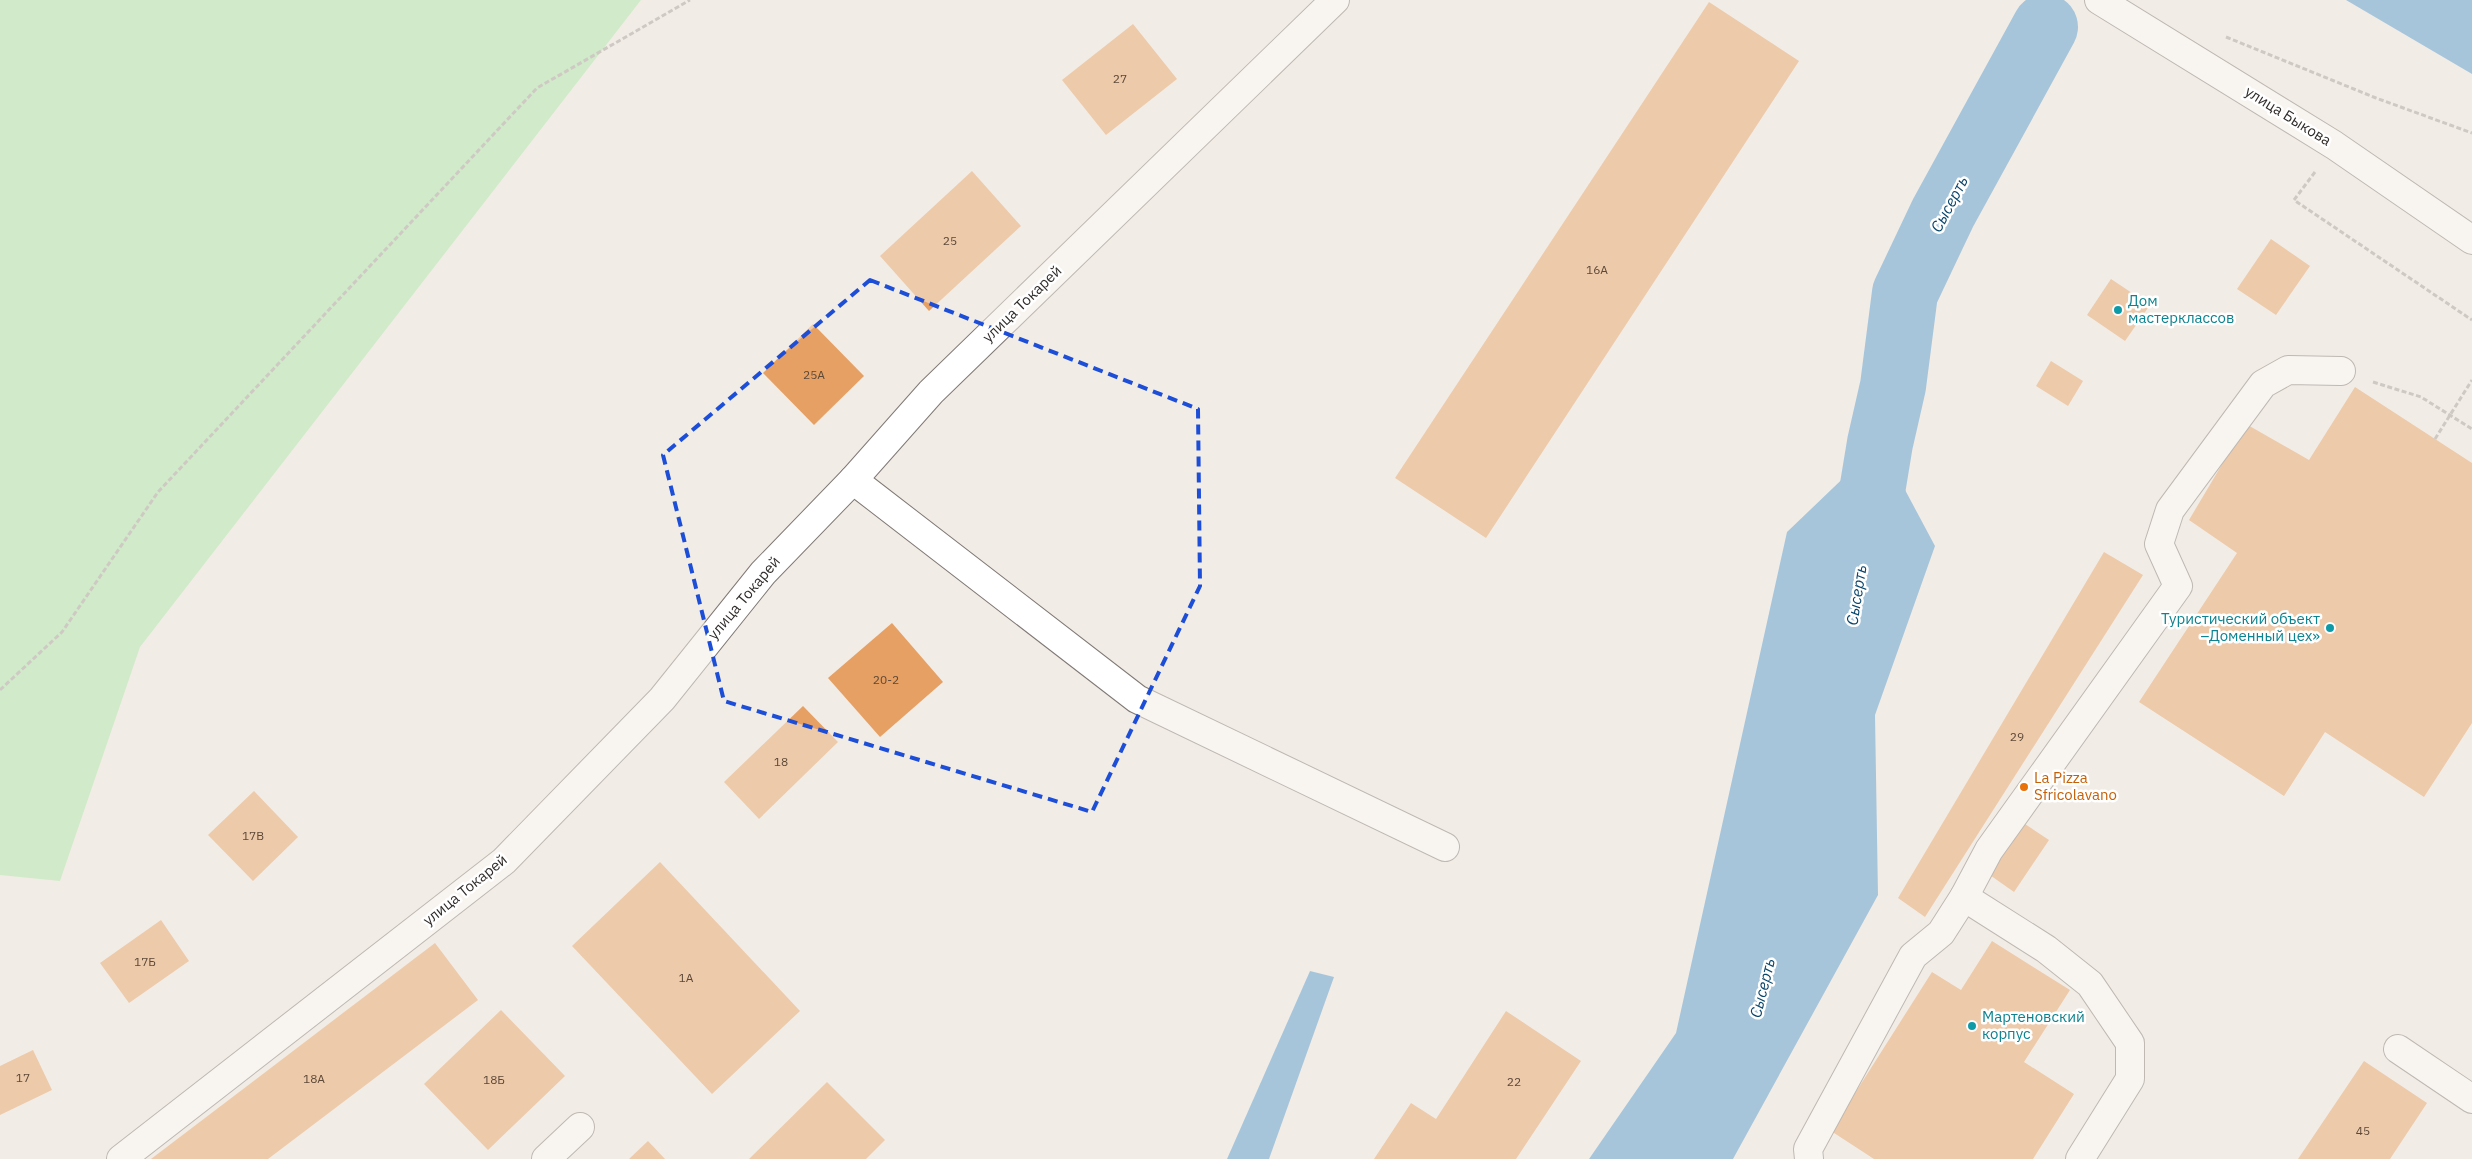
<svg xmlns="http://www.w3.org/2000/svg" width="2472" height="1159" viewBox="0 0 2472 1159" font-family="'IBM Plex Sans',sans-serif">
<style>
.green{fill:#a8e8a9}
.water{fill:#4a96cf}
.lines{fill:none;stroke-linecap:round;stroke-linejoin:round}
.river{stroke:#4a96cf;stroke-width:66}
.building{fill:#e6a063}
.minor-casing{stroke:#807975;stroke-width:30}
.path{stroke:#a39f9a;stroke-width:3;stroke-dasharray:5 2.5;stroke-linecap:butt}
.minor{stroke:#fff;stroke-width:28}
.path-bridge{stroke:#a39f9a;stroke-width:3;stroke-dasharray:5 2.5;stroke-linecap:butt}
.marked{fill:none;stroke:#1d4ed8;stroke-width:4;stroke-dasharray:10 6;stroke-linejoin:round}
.culture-dot{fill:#0f9aa8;stroke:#fff;stroke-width:2}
.food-dot{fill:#e8710a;stroke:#fff;stroke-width:2}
.labels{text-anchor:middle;stroke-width:5;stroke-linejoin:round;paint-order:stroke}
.number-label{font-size:12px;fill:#5d4938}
.street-label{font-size:15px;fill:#2f2c2a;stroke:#fff}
.culture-label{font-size:15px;fill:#0d838f;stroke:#fff;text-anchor:start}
.food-label{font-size:15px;fill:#c56008;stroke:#fff;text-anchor:start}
.water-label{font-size:16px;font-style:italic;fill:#08456b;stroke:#fff}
</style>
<rect width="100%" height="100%" fill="#f2ece6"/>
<polygon class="green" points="0,0 641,0 140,647 60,881 0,875"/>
<g class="water">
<polygon points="2346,0 2472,0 2472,74"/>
<polygon points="1880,443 1935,546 1875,715 1878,895 1733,1159 1589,1159 1676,1033 1787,532"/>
<polygon points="1310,971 1334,977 1269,1159 1227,1159"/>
</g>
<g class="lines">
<polyline class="river" points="1865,534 1880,443 1893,386 1905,293 1943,213 2045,27"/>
</g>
<g class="building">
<polygon points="1709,2 1799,61 1486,538 1395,478"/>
<polygon points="1133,24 1177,79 1106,135 1062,80"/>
<polygon points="972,171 1021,226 929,311 880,256"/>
<polygon points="2271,239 2310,266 2276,315 2237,289"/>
<polygon points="2111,279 2150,305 2125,341 2087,315"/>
<polygon points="813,324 864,376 814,425 763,373"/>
<polygon points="2051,361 2083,381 2068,406 2036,386"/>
<polygon points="2355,387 2472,463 2472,723 2424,797 2325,732 2284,796 2139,702 2237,553 2189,520 2246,424 2309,460"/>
<polygon points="2104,552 2143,575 1925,917 1898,898"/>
<polygon points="892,623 943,682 880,737 828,678"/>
<polygon points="803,706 838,742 759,819 724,782"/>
<polygon points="254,791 298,837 253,881 208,835"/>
<polygon points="2022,822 2049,840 2014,892 1987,873"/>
<polygon points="660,862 800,1011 712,1094 572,946"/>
<polygon points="161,920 189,961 129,1003 100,963"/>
<polygon points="1992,941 2070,990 2024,1062 2074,1094 2033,1159 1874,1159 1831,1131 1932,972 1961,990"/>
<polygon points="435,943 478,1000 268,1159 151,1159"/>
<polygon points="501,1010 565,1076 488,1150 424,1084"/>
<polygon points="1506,1011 1581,1061 1516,1159 1374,1159 1411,1103 1436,1119"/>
<polygon points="33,1050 52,1090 0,1115 0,1066"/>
<polygon points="2364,1061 2427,1103 2390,1159 2298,1159"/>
<polygon points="827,1082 885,1140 866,1159 749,1159"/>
<polygon points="648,1141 665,1159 629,1159"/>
</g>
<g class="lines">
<defs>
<g id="minor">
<polyline points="2099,0 2334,145 2472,240"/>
<polyline points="853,480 1137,699 1445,847"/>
<polyline points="1964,897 2046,949 2090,984 2130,1043 2130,1079 2080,1159"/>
<polyline points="2398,1049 2472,1099"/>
<polyline points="121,1159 504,861 662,699 763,573 853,480 931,392 1335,0"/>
<polyline points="546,1159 580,1127"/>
<polyline points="1809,1159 1808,1149 1913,956 1941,933 1964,897 1989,850 2178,586 2159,544 2170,510 2263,384 2288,370 2341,371"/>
</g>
</defs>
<use href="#minor" class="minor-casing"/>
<g class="path">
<polyline points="2226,37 2376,98 2472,133"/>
<polyline points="2315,172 2294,200 2472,320"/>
<polyline points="2373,382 2421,397 2472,429"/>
<polyline points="0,690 62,632 158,492 537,88 690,0"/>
</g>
<use href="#minor" class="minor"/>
<polyline class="path-bridge" points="2435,439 2472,380"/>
</g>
<path d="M0 0H2472V1159H0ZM 870,280 L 1198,409 L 1200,586 L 1092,812 L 724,701 L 663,455 Z" fill="#f2ece6" fill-opacity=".55" fill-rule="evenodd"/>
<path class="marked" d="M 870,280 L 1198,409 L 1200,586 L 1092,812 L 724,701 L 663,455 Z"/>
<g class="culture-dot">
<circle cx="2118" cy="310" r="5"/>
<circle cx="2330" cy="628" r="5"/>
<circle cx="1972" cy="1026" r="5"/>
</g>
<circle class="food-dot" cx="2024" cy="787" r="5"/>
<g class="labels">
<g class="number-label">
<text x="1120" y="83">27</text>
<text x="950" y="245">25</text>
<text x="1597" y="274">16А</text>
<text x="814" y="379">25А</text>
<text x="886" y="684">20-2</text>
<text x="2017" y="741">29</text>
<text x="781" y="766">18</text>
<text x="253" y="840">17В</text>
<text x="145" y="966">17Б</text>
<text x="686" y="982">1А</text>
<text x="23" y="1082">17</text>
<text x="314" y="1083">18А</text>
<text x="494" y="1084">18Б</text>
<text x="1514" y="1086">22</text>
<text x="2363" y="1135">45</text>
</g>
<g class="street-label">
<text transform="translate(2288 116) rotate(32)" y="5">улица Быкова</text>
<text transform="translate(1022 304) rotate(-44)" y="5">улица Токарей</text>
<text transform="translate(744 598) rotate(-50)" y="5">улица Токарей</text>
<text transform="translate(465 890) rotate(-39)" y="5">улица Токарей</text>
</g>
<g class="culture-label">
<text x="2128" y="306">Дом<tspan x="2128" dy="17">мастерклассов</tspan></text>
<text x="2320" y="624" text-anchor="end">Туристический объект<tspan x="2320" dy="17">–Доменный цех»</tspan></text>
<text x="1982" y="1022">Мартеновский<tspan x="1982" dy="17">корпус</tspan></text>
</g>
<g class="food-label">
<text x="2034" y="783">La Pizza<tspan x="2034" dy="17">Sfricolavano</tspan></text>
</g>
<g class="water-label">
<text transform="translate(1949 204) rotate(-62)" y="6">Сысерть</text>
<text transform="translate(1856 595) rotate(-81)" y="6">Сысерть</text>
<text transform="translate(1762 988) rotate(-76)" y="6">Сысерть</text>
</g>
</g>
</svg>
